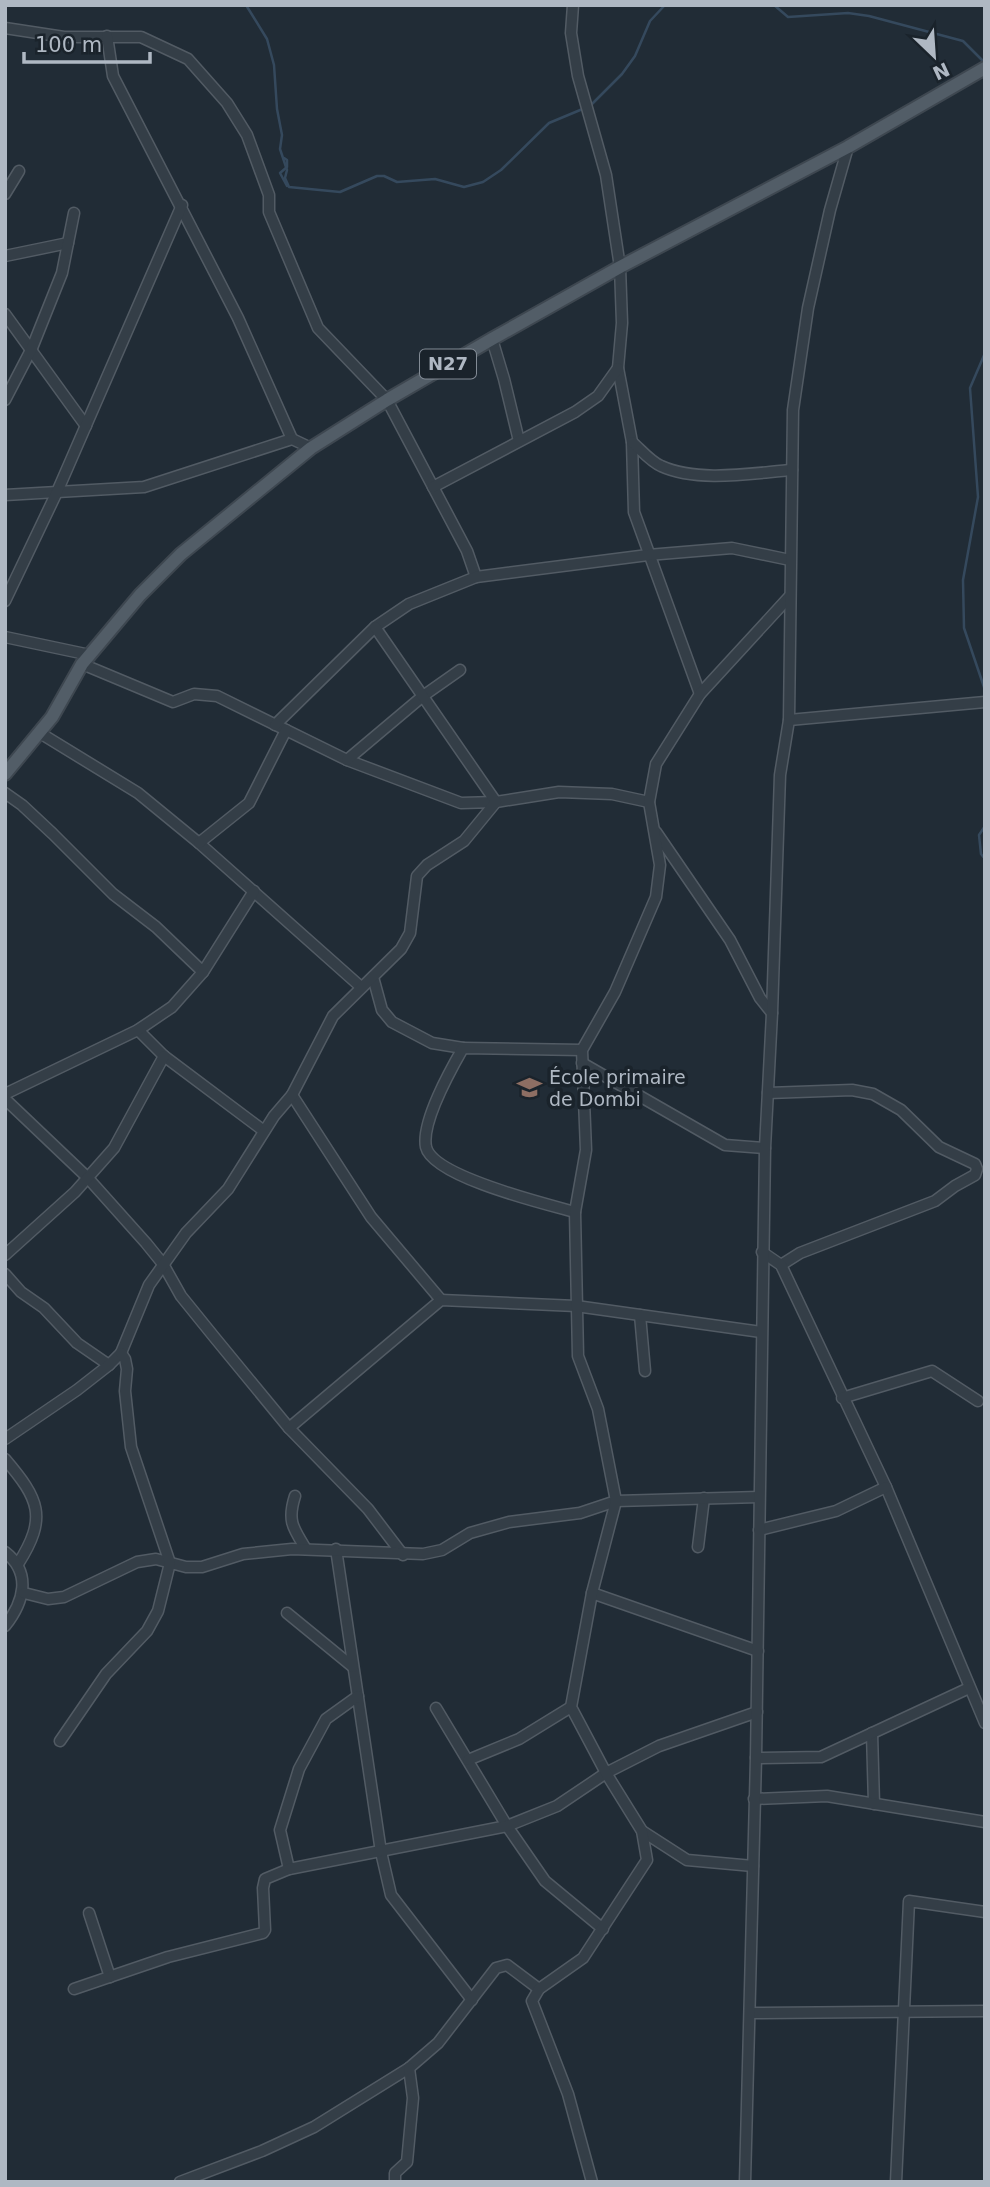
<svg xmlns="http://www.w3.org/2000/svg" width="990" height="2187" viewBox="0 0 990 2187" font-family="'DejaVu Sans',sans-serif">
<style>
.lines{fill:none;stroke-linecap:round;stroke-linejoin:round}
.stream{stroke:#35495d;stroke-width:2.5}
.minor-casing{stroke:#525b64;stroke-width:13}
.major-casing{stroke:#3e4750;stroke-width:16}
.minor{stroke:#343e47;stroke-width:10}
.major{stroke:#525d67;stroke-width:12}
.labels{text-anchor:middle;stroke-width:7;stroke-linejoin:round;paint-order:stroke}
.shield{fill:#1a232b;stroke:#828b95;stroke-width:2}
.shield-label{font-size:18px;font-weight:bold;fill:#afb8c3}
.poi-label{font-size:19px;fill:#afb8c3;stroke:#1a232b;text-anchor:start}
</style>
<rect width="100%" height="100%" fill="#212c36"/>
<g class="lines">
<g class="stream">
<polyline points="246,5 267,39 274,65 277,109 282,135 280,149 287,170 285,178 289,187 340,192 377,176 384,176 397,182 435,179 464,187 483,182 501,170 549,123 585,108"/>
<polyline points="774,5 788,17 848,13 869,16 963,41 985,63"/>
<polyline points="591,105 622,74 635,56 650,21 665,5"/>
<polyline points="284,158 287,160 287,167 280,173 287,186"/>
<polyline points="985,353 970,388 978,497 963,580 964,628 985,690"/>
<polyline points="985,826 979,835 981,854 985,859"/>
</g>
<defs>
<g id="minor">
<polyline points="573,5 571,33 578,76 606,175 620,267 622,323 618,368 632,442 634,512 700,694"/>
<polyline points="5,28 64,37 141,37 188,59 227,103 247,135 269,195 269,212 318,328 387,400 467,551 476,577"/>
<polyline points="107,36 113,76 238,318 292,439"/>
<polyline points="5,194 19,171"/>
<polyline points="5,256 68,243"/>
<polyline points="5,314 86,426"/>
<polyline points="492,339 504,379 519,441"/>
<polyline points="5,400 32,348 62,273 74,213"/>
<path d="M 632,442 C 641,450 651,462 661,466 C 698,483 753,473 792,470"/>
<polyline points="433,487 575,412 598,396 618,368"/>
<polyline points="5,495 144,487 292,439 311,448"/>
<polyline points="5,601 57,492 182,205"/>
<polyline points="5,637 90,655"/>
<polyline points="82,664 173,702 194,694 217,696 347,760 461,803 496,802 559,792 612,794 649,802"/>
<polyline points="789,720 985,702"/>
<polyline points="275,725 375,627 409,604 476,577 648,555 732,548 790,560"/>
<polyline points="40,733 138,793 199,843 361,987"/>
<polyline points="347,760 423,696 460,670"/>
<polyline points="5,793 22,805 53,834 113,894 156,927 203,972"/>
<polyline points="656,832 730,940 760,998 772,1013"/>
<polyline points="199,843 249,803 286,730"/>
<polyline points="373,977 382,1010 392,1022 432,1043 463,1048"/>
<polyline points="138,1030 164,1056 264,1131"/>
<polyline points="582,1063 725,1145 765,1148"/>
<polyline points="768,1093 852,1090 873,1094 901,1110 939,1147 975,1164 977,1169 975,1175 955,1186 935,1201 800,1253 781,1265"/>
<polyline points="5,1094 138,1030 172,1007 203,972 254,891"/>
<polyline points="292,1095 371,1217 441,1300"/>
<polyline points="5,1099 87,1177 146,1243 163,1264 181,1296 215,1338 289,1428 368,1509 403,1555"/>
<path d="M 575,1212 C 546,1204 433,1177 426,1147 C 421,1122 451,1069 463,1048 L 582,1050"/>
<polyline points="762,1252 781,1265 886,1487 985,1723"/>
<polyline points="5,1255 75,1192 114,1148 164,1056"/>
<polyline points="5,1274 21,1292 44,1308 77,1343 109,1365"/>
<polyline points="640,1315 645,1371"/>
<polyline points="842,1398 932,1371 978,1401"/>
<polyline points="289,1428 441,1300 576,1306 761,1332"/>
<polyline points="5,1439 77,1390 109,1365 121,1353 149,1285 186,1233 228,1189 274,1116 292,1095 333,1016 401,949 410,933 417,876 427,865 464,841 496,802 375,627"/>
<path d="M 5,1459 C 39,1499 48,1517 18,1564"/>
<path d="M 295,1496 C 287,1521 293,1528 306,1549"/>
<polyline points="759,1530 836,1511 886,1487"/>
<polyline points="698,1547 704,1498"/>
<polyline points="336,1549 381,1852 391,1895 472,2000"/>
<path d="M 5,1552 C 32,1573 24,1602 5,1626"/>
<polyline points="24,1593 48,1599 64,1597 137,1562 156,1559 186,1567 202,1567 243,1554 292,1549 423,1554 442,1550 470,1533 509,1522 580,1513 616,1501 759,1497"/>
<polyline points="592,1593 758,1651"/>
<polyline points="287,1613 353,1667"/>
<polyline points="436,1708 507,1826 545,1881 603,1929"/>
<polyline points="872,1733 874,1804"/>
<polyline points="60,1741 106,1674 147,1631 158,1611 170,1563 131,1447 125,1391 127,1369 125,1359 121,1353"/>
<polyline points="756,1758 821,1757 969,1688"/>
<polyline points="468,1760 519,1739 571,1707"/>
<polyline points="754,1799 827,1796 985,1822"/>
<polyline points="642,1831 687,1860 753,1866"/>
<polyline points="289,1869 280,1830 299,1769 326,1719 358,1696"/>
<polyline points="89,1913 110,1977"/>
<polyline points="74,1989 168,1957 263,1933 265,1930 263,1888 265,1879 289,1869 507,1826 557,1806 606,1773 659,1746 757,1712"/>
<polyline points="750,2013 985,2011"/>
<polyline points="180,2182 262,2151 314,2127 409,2068 438,2043 496,1968 507,1965 539,1989"/>
<polyline points="395,2182 395,2173 407,2162 413,2098 409,2068"/>
<polyline points="592,2182 568,2094 532,2001 539,1989 583,1958 647,1860 642,1831 606,1773 571,1707 592,1593 616,1501 598,1409 578,1356 575,1212 586,1150 582,1050 615,992 656,897 660,865 649,802 656,764 700,694 790,596"/>
<polyline points="745,2182 756,1758 765,1148 772,1013 780,775 789,720 793,410 808,308 830,210 848,147"/>
<polyline points="896,2182 909,1901 985,1912"/>
</g>
<polyline id="major" points="5,774 52,717 82,664 140,595 181,554 311,448 387,400 492,339 620,267 848,147 985,68"/>
</defs>
<use href="#minor" class="minor-casing"/>
<use href="#major" class="major-casing"/>
<use href="#minor" class="minor"/>
<use href="#major" class="major"/>
</g>
<defs>
<symbol id="school-bare" viewBox="-9 -9 18 18"><path d="M0-5L7-2L0 1L-7-2ZM-4 1L0 2.5L4 1V4Q0 6-4 4Z" fill="#8d6e63" stroke="#1a232b" stroke-width="2.5" paint-order="stroke"/></symbol>
</defs>
<g fill-rule="evenodd">
<use href="#school-bare" x="512" y="1070" width="35" height="35"/>
</g>
<g class="labels">
<rect class="shield" x="420" y="349.5" width="56" height="29" rx="5"/>
<g class="shield-label">
<text x="448" y="370">N27</text>
</g>
<g class="poi-label">
<text x="549" y="1084">École primaire<tspan x="549" dy="22">de Dombi</tspan></text>
</g>
</g>
<rect width="990" height="2187" fill="none" stroke="#afb8c3" stroke-width="14"/>
<g transform="translate(934 56) rotate(155)" stroke="#1a232b" stroke-width="5" paint-order="stroke">
<path d="M0-5L12 26L0 18L-12 26Z" fill="#afb8c3"/>
<text y="-10" font-size="19" font-weight="bold" text-anchor="middle" fill="#afb8c3">N</text>
</g>
<path d="M24 52v10h126v-10" fill="none" stroke="#afb8c3" stroke-width="3.5"/>
<text x="35" y="52" font-size="21" fill="#afb8c3" stroke="#1a232b" stroke-width="5" paint-order="stroke">100 m</text>
</svg>
